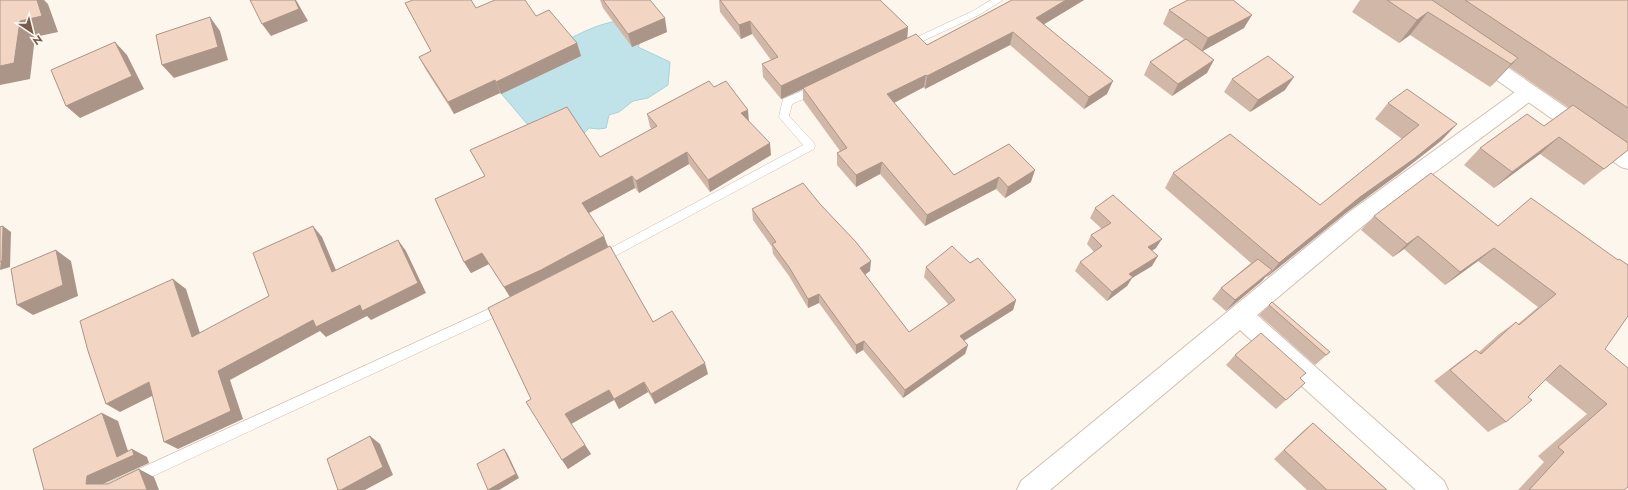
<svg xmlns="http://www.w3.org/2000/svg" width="1628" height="490" viewBox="0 0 1628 490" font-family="Jost,sans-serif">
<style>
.water{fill:#bfe3e8;stroke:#a5d3da}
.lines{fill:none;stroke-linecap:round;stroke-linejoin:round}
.lane-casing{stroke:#d1beb0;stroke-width:1}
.street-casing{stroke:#d1beb0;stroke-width:2}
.secondary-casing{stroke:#d6c0b0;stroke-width:2}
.lane{fill:#fff;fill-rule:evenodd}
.street{fill:#fff;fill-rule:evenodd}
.secondary{fill:#fff;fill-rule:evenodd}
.wall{fill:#d1b7a8}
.shaded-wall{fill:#aa9588}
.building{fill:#f3d5c3;stroke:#aa9588}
</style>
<rect width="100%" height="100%" fill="#fdf6ec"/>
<path class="water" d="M 618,21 L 641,40 L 638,47 L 670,62 L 668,85 L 648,98 L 633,101 L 619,112 L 609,115 L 606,128 L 599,129 L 589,128 L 577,141 L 550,122 L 527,124 L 495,86 C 528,65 579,26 618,21 Z"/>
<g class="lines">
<defs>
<g id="lane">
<polygon points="991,0 1003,0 979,15 910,47 907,48 902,45 904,43 973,11"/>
<polygon points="816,85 819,86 821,89 819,92 792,104 789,116 814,143 815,146 814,149 604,262 600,264 596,262 594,259 596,256 803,145 779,117 783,99"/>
<polygon points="504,302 508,303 510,307 508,311 123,490 103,490 104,485"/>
</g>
<polygon id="street" points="1529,85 1536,87 1539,92 1536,97 1364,225 1257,315 1444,481 1448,490 1416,490 1240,330 1050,490 1017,490 1021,481 1348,213 1522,87"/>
<polygon id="secondary" points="1478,50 1485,52 1628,150 1628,169 1621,167 1471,62 1468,57 1471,52"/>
</defs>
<use href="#lane" class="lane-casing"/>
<use href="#street" class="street-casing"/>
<use href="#secondary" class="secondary-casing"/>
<use href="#lane" class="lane"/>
<use href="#street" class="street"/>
<use href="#secondary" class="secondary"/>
</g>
<g class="wall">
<polygon points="600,0 650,0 667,32 632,47 603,8"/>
<polygon points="719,0 880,0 908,27 907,39 927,45 1012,0 1084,0 1044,24 1107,94 1084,109 1010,45 925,89 924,87 894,103 954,175 1009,144 1031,182 1005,198 996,189 925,226 880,174 856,187 837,165 837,153 840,151 803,100 803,89 781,99 763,77 762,64 771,60 752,34 741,39 720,12"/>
<polygon points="1360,0 1628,0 1628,150 1584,185 1540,154 1494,188 1464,165 1480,148 1544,126 1569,108 1509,67 1496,81 1490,87 1410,35 1399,43 1352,12"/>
<polygon points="405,3 476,8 536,16 577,43 581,56 501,94 500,93 454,114 426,70 419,57 431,51"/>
<polygon points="1169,10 1244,28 1202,51 1207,73 1172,96 1144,75 1150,62 1184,39 1163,24"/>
<polygon points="1232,79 1285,90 1250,112 1224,92"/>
<polygon points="714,87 749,122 771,155 710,192 689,164 639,193 635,188 589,213 608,246 653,322 708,374 655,404 648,392 619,409 614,400 571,424 591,454 568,469 531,399 510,297 489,264 471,273 464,262 485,176 470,150 600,157 652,129 650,127 647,114"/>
<polygon points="1388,103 1442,140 1400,173 1347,212 1267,277 1266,276 1262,281 1226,311 1212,299 1221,288 1251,263 1165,188 1173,173 1320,205 1402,139 1375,119"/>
<polygon points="1095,208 1156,248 1152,251 1152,266 1132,278 1127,286 1107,301 1075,271 1080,262 1094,252 1087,244 1091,235 1102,229 1090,218"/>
<polygon points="752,209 870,271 865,275 909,332 949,305 924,277 926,267 970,263 1016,300 1013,310 964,341 968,345 965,354 903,398 863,350 856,354 819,303 808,308 789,276 773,254 772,247 753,220"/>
<polygon points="1374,216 1498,226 1618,260 1619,259 1605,349 1624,490 1518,490 1544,462 1538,456 1587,414 1545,380 1528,397 1506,422 1488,432 1434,381 1460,361 1476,350 1479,352 1499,334 1516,322 1518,324 1538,307 1478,261 1445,285 1404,249 1393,257 1361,230"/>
<polygon points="1269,305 1330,352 1315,365 1259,315"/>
<polygon points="1235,355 1300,378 1305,383 1276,409 1226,365"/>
<polygon points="1313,423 1387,490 1307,490 1274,459 1302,432"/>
</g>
<g class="shaded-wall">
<polygon points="37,0 44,0 48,4 58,32 35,37 30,79 0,85 0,66 20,21"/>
<polygon points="295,0 296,0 308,21 271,36 262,24"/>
<polygon points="1066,0 1084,0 1033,31 1036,18"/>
<polygon points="1428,12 1410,35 1399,43 1417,20"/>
<polygon points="1252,15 1244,28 1201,52 1208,38"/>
<polygon points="210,17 220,31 228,60 174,78 162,65"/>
<polygon points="665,18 667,32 632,47 628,34"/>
<polygon points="750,21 752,34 741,39 739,25"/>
<polygon points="908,27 907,40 803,88 803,89 781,99 781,86"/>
<polygon points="1013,32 1010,45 925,89 927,76"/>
<polygon points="115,42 127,55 144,89 80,118 66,106"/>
<polygon points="577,43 581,56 501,94 496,82"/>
<polygon points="1518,58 1496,81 1490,87 1511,64"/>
<polygon points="1214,60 1207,73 1172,96 1178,84"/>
<polygon points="926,75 924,87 886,107 887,94"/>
<polygon points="1294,77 1285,90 1250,112 1258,100"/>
<polygon points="495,80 500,93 454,114 448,102"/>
<polygon points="1113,81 1107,94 1084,109 1089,97"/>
<polygon points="748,110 749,122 741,113"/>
<polygon points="1457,124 1442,140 1400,173 1347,212 1267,277 1279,263 1360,197"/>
<polygon points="1559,137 1540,154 1494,188 1512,172"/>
<polygon points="770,143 771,155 710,192 708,180"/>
<polygon points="687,152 689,164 639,193 636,181"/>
<polygon points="882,162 880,174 856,187 856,175"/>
<polygon points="1035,170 1031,182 1005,198 1008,187"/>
<polygon points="632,176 635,188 587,214 582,203"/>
<polygon points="999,177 996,189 925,226 927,215"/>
<polygon points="3,226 11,232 10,267 0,270"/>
<polygon points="313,226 322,237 341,282 332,272"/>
<polygon points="604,236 608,247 510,297 504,287"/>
<polygon points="1418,236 1404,249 1393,257 1407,244"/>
<polygon points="1162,239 1156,248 1143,256 1148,247"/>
<polygon points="398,240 406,251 426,293 371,320 367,316 326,337 320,331 230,380 243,419 178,449 164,442 218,371"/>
<polygon points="1494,248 1478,261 1445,285 1460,272"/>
<polygon points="56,250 71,261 78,296 33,315 17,305"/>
<polygon points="482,253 489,264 471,273 464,262"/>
<polygon points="1158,256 1152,266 1132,278 1127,286 1107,301 1112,292 1129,274"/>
<polygon points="871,261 870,271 859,278 860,268"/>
<polygon points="1272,270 1262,281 1226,311 1235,300"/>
<polygon points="173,279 186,289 204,346 192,337"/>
<polygon points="819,294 819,303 808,308 808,299"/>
<polygon points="1016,300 1013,310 957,345 960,336"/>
<polygon points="864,341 863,350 856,354 856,345"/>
<polygon points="968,345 965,354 903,398 905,390"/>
<polygon points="705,363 708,374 655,404 651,394"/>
<polygon points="149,382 162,391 120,412 106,404"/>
<polygon points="644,382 648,392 619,409 614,399"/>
<polygon points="609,390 614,400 571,424 565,414"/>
<polygon points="102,413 118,421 130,457 132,449 147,457 149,463 103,484 102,490 86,484 87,476 117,457"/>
<polygon points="370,436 380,444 393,475 365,490 341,490"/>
<polygon points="585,445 591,454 568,469 562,460"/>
<polygon points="504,449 507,453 519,478 499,490 488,490"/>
<polygon points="139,469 154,477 159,490 147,490"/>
</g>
<g class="building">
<polygon points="0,0 37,0 42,16 20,21 14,63 0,66"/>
<polygon points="250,0 295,0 299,9 262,24"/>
<polygon points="413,0 471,0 476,8 495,0 525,0 536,16 549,10 577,43 496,82 495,80 448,102 419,57 431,51 405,3"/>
<polygon points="603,0 650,0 665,18 628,34"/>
<polygon points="720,0 880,0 908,27 781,86 762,64 778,57 750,21 739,25"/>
<polygon points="1012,0 1066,0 1036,18 1113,81 1089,97 1013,32 927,76 926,75 887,94 954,175 1009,144 1035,170 1008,187 999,177 927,215 882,162 856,175 837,153 847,148 803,88 916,34 927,45"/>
<polygon points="1188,0 1233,0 1252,15 1208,38 1169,10"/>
<polygon points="1387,0 1432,0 1518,58 1511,64 1428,12 1417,20"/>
<polygon points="1465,0 1628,0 1628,108"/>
<polygon points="210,17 218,47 162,65 156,35"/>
<polygon points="1186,39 1214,60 1178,84 1150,62"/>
<polygon points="115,42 132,76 66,106 51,70"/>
<polygon points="1268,56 1294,77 1258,100 1232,79"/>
<polygon points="709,81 714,87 726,81 748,110 741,113 770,143 708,180 687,152 636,181 632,176 582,203 604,236 541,270 504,287 482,253 464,262 435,199 485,176 470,150 567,107 600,157 657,126 647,114"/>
<polygon points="1407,89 1457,124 1415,158 1360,197 1279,263 1173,173 1230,134 1320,205 1419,125 1388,103"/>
<polygon points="1573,105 1628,143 1628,150 1604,169 1559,137 1512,172 1480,148 1527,114 1544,126"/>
<polygon points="1431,173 1498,226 1531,198 1618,260 1619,259 1628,265 1628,316 1605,349 1628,368 1628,487 1624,490 1529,490 1564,452 1558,447 1607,404 1560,365 1528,397 1532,400 1506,422 1450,370 1476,350 1481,354 1516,322 1519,325 1556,294 1494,248 1460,272 1418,236 1407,244 1374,216"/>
<polygon points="803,183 820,204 856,242 871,261 860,268 909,332 955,300 926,267 952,246 970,263 978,258 1016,300 960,336 968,345 905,390 864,341 856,345 819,294 808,299 789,267 772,244 776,242 752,209"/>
<polygon points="1113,195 1162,239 1148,247 1158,256 1129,274 1133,277 1112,292 1080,262 1102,246 1091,235 1111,223 1095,208"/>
<polygon points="3,226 2,261 0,262 0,227"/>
<polygon points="313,226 332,272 398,240 418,283 362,311 360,305 316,327 313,320 218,371 231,411 164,442 149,382 106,404 88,351 80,321 173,279 192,337 269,296 253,253"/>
<polygon points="610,246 653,322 672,311 705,363 651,394 644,382 614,399 609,390 565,414 585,445 562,460 526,402 531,399 488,308"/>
<polygon points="56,250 63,285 17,305 11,269"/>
<polygon points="1258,259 1272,270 1235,300 1221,288"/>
<polygon points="1272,302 1330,352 1326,355 1269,305"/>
<polygon points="1261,333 1306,373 1300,378 1305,383 1286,400 1235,355"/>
<polygon points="102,413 117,457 132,449 134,455 87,476 86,484 108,484 139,469 147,490 44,490 33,449"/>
<polygon points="1313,423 1387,490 1327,490 1284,450"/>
<polygon points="370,436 383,467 341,490 338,490 327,459"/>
<polygon points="504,449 516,474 488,490 477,464"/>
</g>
<g transform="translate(32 32) rotate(145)" stroke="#fffaf3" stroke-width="3" paint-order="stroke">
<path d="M0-3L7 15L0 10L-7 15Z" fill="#7a5c4d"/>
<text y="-6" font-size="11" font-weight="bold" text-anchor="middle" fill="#7a5c4d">N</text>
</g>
</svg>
